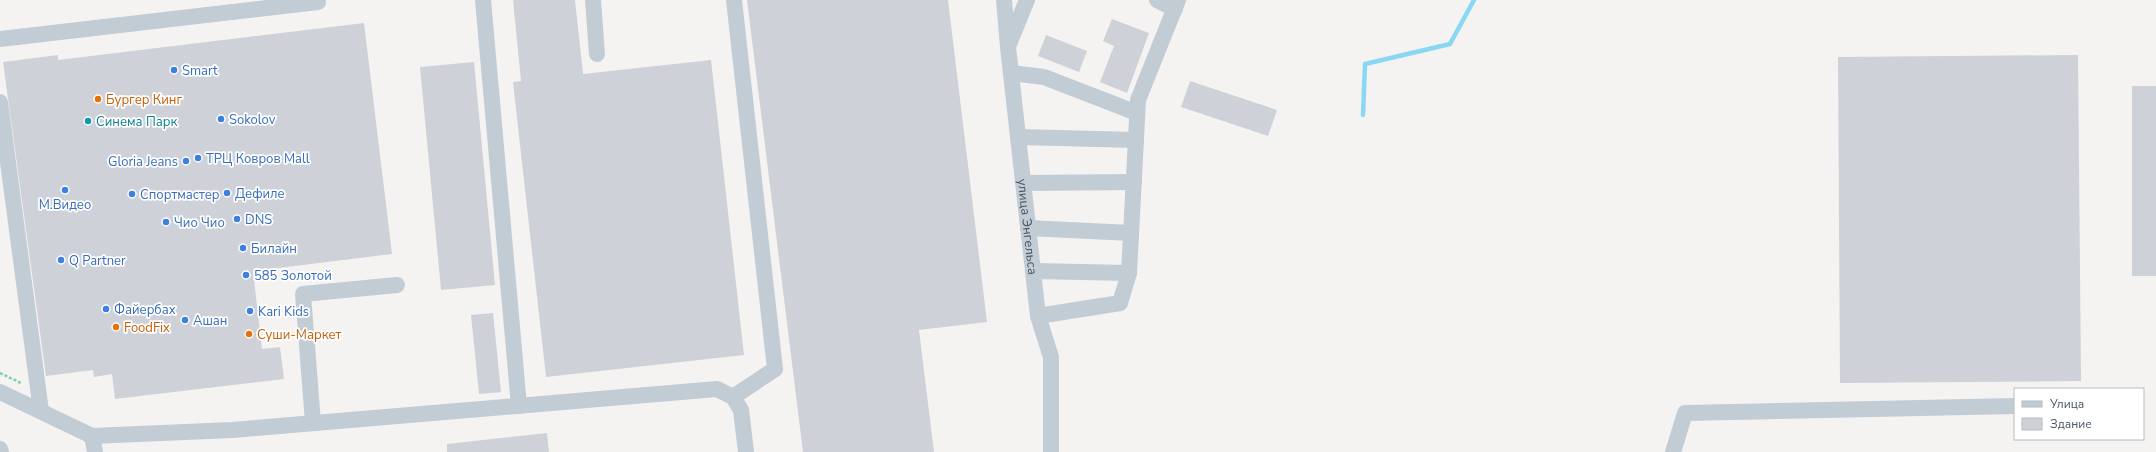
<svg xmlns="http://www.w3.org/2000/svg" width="2156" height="452" viewBox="0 0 2156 452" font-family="'Nunito Sans',sans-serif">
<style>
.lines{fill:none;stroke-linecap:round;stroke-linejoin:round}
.stream{stroke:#89d8f3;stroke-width:4.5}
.building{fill:#ced1d8}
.path{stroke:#74d5aa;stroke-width:2.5;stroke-dasharray:3 2;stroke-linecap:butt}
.minor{stroke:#c2ccd4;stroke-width:16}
.shop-dot{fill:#3f7fe0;stroke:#fff;stroke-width:1.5}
.food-dot{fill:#e8710a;stroke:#fff;stroke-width:1.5}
.culture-dot{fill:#0f9aa8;stroke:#fff;stroke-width:1.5}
.labels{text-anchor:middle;stroke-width:3.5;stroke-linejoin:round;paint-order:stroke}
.shop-label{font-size:13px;fill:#366cbe;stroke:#fff;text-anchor:start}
.food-label{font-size:13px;fill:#c56008;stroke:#fff;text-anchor:start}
.culture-label{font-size:13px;fill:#0d838f;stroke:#fff;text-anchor:start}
.street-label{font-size:13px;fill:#485462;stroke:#fff}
</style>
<rect width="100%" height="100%" fill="#f5f2f2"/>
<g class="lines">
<polyline class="stream" points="1363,115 1365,64 1450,44 1474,0"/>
</g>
<g class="building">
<polygon points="513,0 575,0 583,74 711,60 744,355 546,377 513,82 521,81"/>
<polygon points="747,0 948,0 987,322 919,330 934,452 803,452"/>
<polygon points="1112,19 1149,33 1127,93 1100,82 1114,46 1103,41"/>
<polygon points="364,23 392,254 253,271 262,349 280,347 284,379 115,399 112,374 94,377 93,370 46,376 3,62 58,55 58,60"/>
<polygon points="1046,35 1087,51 1079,72 1038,56"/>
<polygon points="2078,55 2081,381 1840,383 1838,57"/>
<polygon points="474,62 495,285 441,290 420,67"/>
<polygon points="1190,81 1277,110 1268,136 1181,107"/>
<rect x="2132" y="86" width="24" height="190"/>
<polygon points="493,313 501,392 479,394 471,315"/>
<polygon points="547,433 549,452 447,452 447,444"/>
</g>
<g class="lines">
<polyline class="path" points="0,373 21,383"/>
<g class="minor">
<polyline points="483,0 519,406"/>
<polyline points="593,0 597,54"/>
<path id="s1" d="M 1004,0 L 1008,47 L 1038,316 L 1051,357 L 1051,452"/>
<polyline points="1157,0 1175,9"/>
<polyline points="0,39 318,2"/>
<polyline points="1009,44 1027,0"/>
<polyline points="1011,73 1044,77 1137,113"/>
<polyline points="0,102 41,411"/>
<polyline points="1018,137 1136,140"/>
<polyline points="1023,183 1134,182"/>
<polyline points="1028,228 1131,233"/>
<polyline points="1033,271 1129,273"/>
<polyline points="1038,316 1120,303 1129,273 1138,100 1178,0"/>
<polyline points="0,392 92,436 95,452"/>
<polyline points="733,397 775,369 734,0"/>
<polyline points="313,423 303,294 397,285"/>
<polyline points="92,436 232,430 717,389 733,397 741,410 746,452"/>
<polyline points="0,449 1,452"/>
<polyline points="1673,452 1685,413 2015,406"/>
</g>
</g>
<g class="shop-dot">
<circle cx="174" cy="70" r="4"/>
<circle cx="221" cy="119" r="4"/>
<circle cx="198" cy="158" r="4"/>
<circle cx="186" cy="161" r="4"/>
<circle cx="65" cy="190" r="4"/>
<circle cx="227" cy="193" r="4"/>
<circle cx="132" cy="194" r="4"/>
<circle cx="237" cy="219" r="4"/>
<circle cx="166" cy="222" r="4"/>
<circle cx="243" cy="248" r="4"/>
<circle cx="61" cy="260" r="4"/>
<circle cx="246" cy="275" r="4"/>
<circle cx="106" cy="309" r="4"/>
<circle cx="250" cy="311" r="4"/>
<circle cx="185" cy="320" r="4"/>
</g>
<g class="food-dot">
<circle cx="98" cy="99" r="4"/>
<circle cx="116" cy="327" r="4"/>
<circle cx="249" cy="334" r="4"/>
</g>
<circle class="culture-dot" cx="88" cy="121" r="4"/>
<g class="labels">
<g class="shop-label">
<text x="182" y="75">Smart</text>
<text x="229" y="124">Sokolov</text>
<text x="206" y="163">ТРЦ Ковров Mall</text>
<text x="178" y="166" text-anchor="end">Gloria Jeans</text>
<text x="235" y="198">Дефиле</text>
<text x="140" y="199">Спортмастер</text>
<text x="65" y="209" text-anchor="middle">М.Видео</text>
<text x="245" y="224">DNS</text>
<text x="174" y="227">Чио Чио</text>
<text x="251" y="253">Билайн</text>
<text x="69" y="265">Q Partner</text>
<text x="254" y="280">585 Золотой</text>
<text x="114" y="314">Файербах</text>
<text x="258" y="316">Kari Kids</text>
<text x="193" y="325">Ашан</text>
</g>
<g class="food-label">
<text x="106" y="104">Бургер Кинг</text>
<text x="124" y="332">FoodFix</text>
<text x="257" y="339">Суши-Маркет</text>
</g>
<g class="culture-label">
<text x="96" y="126">Синема Парк</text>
</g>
<g class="street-label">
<text dy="5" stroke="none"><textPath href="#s1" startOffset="228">улица Энгельса</textPath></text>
</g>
</g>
<rect x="2014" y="388" width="130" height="52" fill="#ffffff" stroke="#b6bbc0"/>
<rect x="2022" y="401" width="20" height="6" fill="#c2ccd4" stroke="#b6bbc0"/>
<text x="2050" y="408" font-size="12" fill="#485462">Улица</text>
<rect x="2022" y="418" width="20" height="12" fill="#ced1d8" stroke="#b6bbc0"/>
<text x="2050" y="428" font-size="12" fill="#485462">Здание</text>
</svg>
